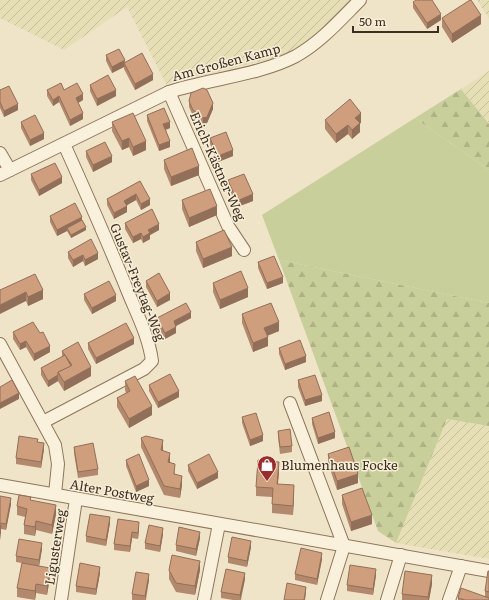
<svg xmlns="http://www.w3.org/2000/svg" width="489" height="600" viewBox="0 0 489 600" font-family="Literata,serif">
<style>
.farmland{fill:url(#farmland-furrows)}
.green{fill:#c9cf9b}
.forest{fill:url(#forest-firs)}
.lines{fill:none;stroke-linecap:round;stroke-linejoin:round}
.minor-casing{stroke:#8d765c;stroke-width:14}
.minor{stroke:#faf1dc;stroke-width:12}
.wall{fill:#b2896c}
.shaded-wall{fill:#916f58}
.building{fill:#cf9f7d;stroke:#916f58}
.labels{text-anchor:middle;stroke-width:3;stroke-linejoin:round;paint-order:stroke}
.street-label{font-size:13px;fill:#3d2e20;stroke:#f7eed8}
.poi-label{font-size:13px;fill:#3d2e20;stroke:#f7eed8;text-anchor:start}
</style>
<defs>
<pattern id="farmland-furrows" width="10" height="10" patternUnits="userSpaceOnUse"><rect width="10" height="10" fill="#e6deb5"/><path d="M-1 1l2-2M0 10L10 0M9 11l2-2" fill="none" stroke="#c6bf9b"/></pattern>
<pattern id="forest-firs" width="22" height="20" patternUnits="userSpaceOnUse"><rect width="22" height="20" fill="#c9cf9b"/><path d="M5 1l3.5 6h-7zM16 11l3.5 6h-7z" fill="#aeb285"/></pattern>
</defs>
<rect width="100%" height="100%" fill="#f0e4c8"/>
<g class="farmland">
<polygon points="0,0 352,0 317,33 291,52 267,60 166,84 127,7 64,50 0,18"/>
<polygon points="477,0 489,0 489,19"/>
<polygon points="489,71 489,124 461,89"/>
<polygon points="447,419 489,426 489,559 396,543"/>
</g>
<polygon class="green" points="415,118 489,170 489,303 279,260 262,215"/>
<g class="forest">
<polygon points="461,89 489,124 489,170 415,118"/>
<polygon points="279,260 489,303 489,426 447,419 396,543 378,531"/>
</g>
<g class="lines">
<defs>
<g id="minor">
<polyline points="169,92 228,226 244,250"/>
<polyline points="0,153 10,170"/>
<path d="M 0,175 L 169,92 C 209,79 260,75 296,56 C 321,42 340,20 360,0"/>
<polyline points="0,344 55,445 58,464 55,494"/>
<polyline points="290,403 344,546 327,600"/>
<path d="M 43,422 L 144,369 L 152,361 C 149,337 137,314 128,292 C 108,242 86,193 64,144"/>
<polyline points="0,485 489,571"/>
<polyline points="61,600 76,499"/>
<polyline points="204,600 219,524"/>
<polyline points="387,600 401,555"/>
<polyline points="449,600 461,566"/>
</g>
</defs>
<use href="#minor" class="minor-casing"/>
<use href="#minor" class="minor"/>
</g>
<g class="wall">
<polygon points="413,2 441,20 427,29 413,8"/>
<polygon points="442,18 481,24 452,43 442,27"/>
<polygon points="106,55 125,62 153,80 135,90 124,69 124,67 112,73 106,61"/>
<polygon points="90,85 116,96 97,106 90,91"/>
<polygon points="0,90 18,110 4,117 0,108"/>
<polygon points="47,90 64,90 83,100 78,103 83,119 70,126 59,102 53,106 47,96"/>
<polygon points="189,101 213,109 207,123 203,124 193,116 189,107"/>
<polygon points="147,115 170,128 166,130 170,147 159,151 147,121"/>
<polygon points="325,120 361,122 360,124 360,132 352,139 348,134 336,143 325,129"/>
<polygon points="21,122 44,139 30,146 21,128"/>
<polygon points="112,122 146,150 133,156 129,147 122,150 112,131"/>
<polygon points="210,138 233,156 218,162 210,144"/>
<polygon points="86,151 112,162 93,172 86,157"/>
<polygon points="164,160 199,175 171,186 164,169"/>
<polygon points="31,174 62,183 39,196 31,180"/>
<polygon points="228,180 253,201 237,207 228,186"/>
<polygon points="140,181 150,205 141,210 136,200 126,205 127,212 114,219 107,205 107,199"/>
<polygon points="182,200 217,215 189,227 182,209"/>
<polygon points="50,216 82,220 86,230 71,238 67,231 57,236 50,222"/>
<polygon points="125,223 159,230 150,235 150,239 143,243 141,239 133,243 125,229"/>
<polygon points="196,242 232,256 203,268 196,251"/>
<polygon points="68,252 98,259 85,266 83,261 73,267 68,258"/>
<polygon points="258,262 283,283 267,289 258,268"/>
<polygon points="146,281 170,300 157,307 146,287"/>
<polygon points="213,283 248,297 220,309 213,292"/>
<polygon points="0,290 43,290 43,299 28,306 26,301"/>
<polygon points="84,294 116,301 92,314 84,300"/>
<polygon points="242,314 279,331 267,336 268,346 253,352 242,323"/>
<polygon points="157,318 191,318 176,326 176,333 165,339 157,325"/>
<polygon points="13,332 50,352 34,361 26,347 20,350 13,339"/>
<polygon points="88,343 134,344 96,364 88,349"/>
<polygon points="279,348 306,362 285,370 279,354"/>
<polygon points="62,351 91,376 64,391 58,381 48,387 41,375 41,368 62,357"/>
<polygon points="298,380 322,401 305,406 298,387"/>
<polygon points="125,381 152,415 129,428 117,407 117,398 126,393 125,390"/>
<polygon points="149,385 179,397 158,408 149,391"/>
<polygon points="242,417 263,441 250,446 242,423"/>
<polygon points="312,418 335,438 318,444 312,424"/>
<polygon points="278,431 292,446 292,452 280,454 278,437"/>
<polygon points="141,438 163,450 170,462 175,474 182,485 180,498 164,495 141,447"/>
<polygon points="74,447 98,469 98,475 78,478 74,453"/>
<polygon points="44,449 41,468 16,464 16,458"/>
<polygon points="328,454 358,483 337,490 328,463"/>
<polygon points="126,460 149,486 136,492 126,466"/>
<polygon points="188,465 218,478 197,489 188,471"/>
<polygon points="279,471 278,484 294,494 293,515 272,513 272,497 256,496 256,487"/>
<polygon points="342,495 372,524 351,531 342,504"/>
<polygon points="0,496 11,504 6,530 1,529 0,540"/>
<polygon points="31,500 56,514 52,534 36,530 35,536 24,534 24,525 25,517 17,515 17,506"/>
<polygon points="118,519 139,528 138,539 132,538 130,552 114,550 114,544"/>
<polygon points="110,523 106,546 86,542 86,536"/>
<polygon points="163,534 160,552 145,549 145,543"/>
<polygon points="200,538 196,556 176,551 176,545"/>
<polygon points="251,547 247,567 228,563 228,557"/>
<polygon points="42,549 39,566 16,562 16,556"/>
<polygon points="322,559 317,585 295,580 295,574"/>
<polygon points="169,570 200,570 195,595 176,592 169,579"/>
<polygon points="489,571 489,600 458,600 458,598 485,596 485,591"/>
<polygon points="100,573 96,595 76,592 76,586"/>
<polygon points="376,575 373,595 347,591 347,585"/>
<polygon points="50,577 47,595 36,593 35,600 17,597 17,588"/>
<polygon points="245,579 241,600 233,600 221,598 221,592"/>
<polygon points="149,580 146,600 132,600 132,594"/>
<polygon points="432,584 429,600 402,600 402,594"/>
</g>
<g class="shaded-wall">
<polygon points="441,14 441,20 427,29 427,23"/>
<polygon points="481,15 481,24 452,43 452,34"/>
<polygon points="125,60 124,67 112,73 112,67"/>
<polygon points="153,74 153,80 135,90 135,84"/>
<polygon points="116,90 116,96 97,106 97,99"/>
<polygon points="83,94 83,100 76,104 76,98"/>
<polygon points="59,96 59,102 53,106 53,100"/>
<polygon points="213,103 213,109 207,123 203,124 203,118"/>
<polygon points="18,104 18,110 4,117 4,111"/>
<polygon points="83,113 83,119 70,126 70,120"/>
<polygon points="361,113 361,122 360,124 360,132 352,139 352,130 355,118"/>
<polygon points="170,122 170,128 163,130 163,124"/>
<polygon points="348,125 348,134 336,143 336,134"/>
<polygon points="44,133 44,139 30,146 30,140"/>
<polygon points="129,138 129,147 122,150 122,141"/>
<polygon points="146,141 146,150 133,156 133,147"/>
<polygon points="170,141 170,147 159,151 159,145"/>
<polygon points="233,150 233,156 218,162 218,156"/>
<polygon points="112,156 112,162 93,172 93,165"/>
<polygon points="199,166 199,175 171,186 171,177"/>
<polygon points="62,177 62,183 39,196 39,190"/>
<polygon points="136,194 136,200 124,207 124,201"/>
<polygon points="253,194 253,201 237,207 237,201"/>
<polygon points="150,199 150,205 141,210 141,204"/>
<polygon points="127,206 127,212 114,219 114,213"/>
<polygon points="217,206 217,215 189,227 189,218"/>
<polygon points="82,217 82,223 67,228 67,231 57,236 57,230"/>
<polygon points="159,224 159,230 150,235 150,239 143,243 143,237 148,230"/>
<polygon points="86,227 86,230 71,238 71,235"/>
<polygon points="141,233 141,239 133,243 133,237"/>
<polygon points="232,247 232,256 203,268 203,259"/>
<polygon points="98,253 98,259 85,266 85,260"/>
<polygon points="83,255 83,261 73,267 73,260"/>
<polygon points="283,277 283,283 267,289 267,283"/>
<polygon points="248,288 248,297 220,309 220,300"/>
<polygon points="43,290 43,299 28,306 28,297"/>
<polygon points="26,292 26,301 0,314 0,305"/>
<polygon points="170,293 170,300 157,307 157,301"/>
<polygon points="116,295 116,301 92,314 92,308"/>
<polygon points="191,312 191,318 174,327 174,321"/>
<polygon points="279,322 279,331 264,337 264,328"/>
<polygon points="176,327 176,333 165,339 165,333"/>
<polygon points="268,337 268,346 253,352 253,343"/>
<polygon points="134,338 134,344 96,364 96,358"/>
<polygon points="26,341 26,347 20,350 20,344"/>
<polygon points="50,346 50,352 34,361 34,354"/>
<polygon points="306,356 306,362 285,370 285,364"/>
<polygon points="91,367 91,376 64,391 64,382"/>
<polygon points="58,375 58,381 48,387 48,381"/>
<polygon points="179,391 179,397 158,408 158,402"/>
<polygon points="19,393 19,399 0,409 0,403"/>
<polygon points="322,395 322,401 305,406 305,400"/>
<polygon points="152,406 152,415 129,428 129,419"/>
<polygon points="335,432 335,438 318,444 318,438"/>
<polygon points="263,435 263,441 250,446 250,440"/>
<polygon points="163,440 163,449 161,459 161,450"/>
<polygon points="44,443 44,449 41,468 41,462"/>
<polygon points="170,453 170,462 168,471 168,462"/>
<polygon points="279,462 279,471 277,493 277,484"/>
<polygon points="218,472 218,478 197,489 197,483"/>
<polygon points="358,474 358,483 337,490 337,481"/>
<polygon points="182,476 182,485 180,498 180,489"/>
<polygon points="149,480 149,486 136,492 136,486"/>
<polygon points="294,485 294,494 293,515 293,506"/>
<polygon points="11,498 11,504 6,530 6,524"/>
<polygon points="56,505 56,514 52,534 52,525"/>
<polygon points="372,515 372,524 351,531 351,522"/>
<polygon points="110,517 110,523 106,546 106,540"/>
<polygon points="36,521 36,530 35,536 35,527"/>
<polygon points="139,522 139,528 138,539 138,533"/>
<polygon points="1,525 1,531 0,540 0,534"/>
<polygon points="163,528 163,534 160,552 160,546"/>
<polygon points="132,532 132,538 130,552 130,546"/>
<polygon points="200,532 200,538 196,556 196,549"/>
<polygon points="251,541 251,547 247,567 247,561"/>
<polygon points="42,543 42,549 39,566 39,560"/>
<polygon points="322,553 322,559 317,585 317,579"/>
<polygon points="200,561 200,570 195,595 195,586"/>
<polygon points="100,567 100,573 96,595 96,589"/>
<polygon points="50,568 50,577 47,595 47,586"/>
<polygon points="376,569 376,575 373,595 373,589"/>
<polygon points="245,573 245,579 240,600 240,595"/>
<polygon points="149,574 149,580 145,600 145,596"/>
<polygon points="432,575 432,584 429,600 428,600"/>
<polygon points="36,584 36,593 35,600 35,591"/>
<polygon points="306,587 306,593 305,600 304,600"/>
</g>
<g class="building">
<polygon points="416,0 432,0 441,14 427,23 413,2"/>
<polygon points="470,0 471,0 481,15 452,34 442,18"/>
<polygon points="119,49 125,60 112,67 106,55"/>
<polygon points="142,53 153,74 135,84 124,63"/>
<polygon points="108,75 116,90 97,99 90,85"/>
<polygon points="61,83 64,90 77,83 83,94 76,98 83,113 70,120 59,96 53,100 47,90"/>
<polygon points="9,86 18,104 4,111 0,102 0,90"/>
<polygon points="203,88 207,90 213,103 207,117 203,118 193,110 189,101 191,93"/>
<polygon points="350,99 361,113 355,118 360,123 352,130 348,125 336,134 325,120"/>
<polygon points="164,108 170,122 163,124 170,141 159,145 147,115"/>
<polygon points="133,113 146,141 133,147 129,138 122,141 112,122"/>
<polygon points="35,115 44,133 30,140 21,122"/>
<polygon points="226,132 233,150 218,156 210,138"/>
<polygon points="105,142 112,156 93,165 86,151"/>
<polygon points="192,148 199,166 171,177 164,160"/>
<polygon points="55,163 62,177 39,190 31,174"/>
<polygon points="244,174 253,194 237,201 228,180"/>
<polygon points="140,181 150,199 141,204 136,194 124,201 127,206 114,213 107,199"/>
<polygon points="210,189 217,206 189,218 182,200"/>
<polygon points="75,203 82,217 57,230 50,216"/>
<polygon points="152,209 159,224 148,230 150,233 143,237 141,233 133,237 125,223"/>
<polygon points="82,220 86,227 71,235 67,228"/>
<polygon points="224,230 232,247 203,259 196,242"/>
<polygon points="91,239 98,253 85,260 83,255 73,260 68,252"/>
<polygon points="274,256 283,277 267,283 258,262"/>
<polygon points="241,271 248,288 220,300 213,283"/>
<polygon points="159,273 170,293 157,301 146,281"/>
<polygon points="35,274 43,290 28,297 26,292 0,305 0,290"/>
<polygon points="109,281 116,295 92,308 84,294"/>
<polygon points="186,303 191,312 174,321 176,327 165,333 157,318"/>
<polygon points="271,303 279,322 264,328 268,337 253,343 242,314"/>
<polygon points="33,322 40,333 43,332 50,346 34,354 26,341 20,344 13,332"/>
<polygon points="126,323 134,338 96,358 88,343"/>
<polygon points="300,340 306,356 285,364 279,348"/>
<polygon points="78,342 91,367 64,382 58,372 72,365 62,351"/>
<polygon points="65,355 71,366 58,372 58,375 48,381 41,368"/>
<polygon points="170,374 179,391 158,402 149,385"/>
<polygon points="315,375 322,395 305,400 298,380"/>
<polygon points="135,376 152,406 129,419 117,398 130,391 125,381"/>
<polygon points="12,380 19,393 0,403 0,387"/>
<polygon points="329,412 335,432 318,438 312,418"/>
<polygon points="256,413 263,435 250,440 242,417"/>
<polygon points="290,429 292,446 280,447 278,431"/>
<polygon points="19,436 38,439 37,442 44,443 41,462 16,458"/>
<polygon points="146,436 163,440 161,450 170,453 168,462 175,464 174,474 182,476 180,489 164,486 141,438"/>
<polygon points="93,443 98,469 78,472 74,447"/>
<polygon points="349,447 358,474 337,481 328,454"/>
<polygon points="139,454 149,480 136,486 126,460"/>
<polygon points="209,454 218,472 197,483 188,465"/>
<polygon points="258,460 279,462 277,484 294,485 293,506 272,504 273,488 256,487"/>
<polygon points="362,488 372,515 351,522 342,495"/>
<polygon points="19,495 31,497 30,500 56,505 52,525 36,521 35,527 24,525 27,509 17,506"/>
<polygon points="0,496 11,498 6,524 0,523"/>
<polygon points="90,514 110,517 106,540 86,536"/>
<polygon points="118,519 139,522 138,533 132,532 130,546 114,544"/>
<polygon points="0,525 1,525 0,534"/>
<polygon points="149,525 163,528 160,546 145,543"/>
<polygon points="179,527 200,532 196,549 176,545"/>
<polygon points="232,537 251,541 247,561 228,557"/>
<polygon points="19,539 42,543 39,560 16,556"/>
<polygon points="301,548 322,553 317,579 295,574"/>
<polygon points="172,555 200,561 195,586 176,583 169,570"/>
<polygon points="22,563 50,568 47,586 36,584 35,591 17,588"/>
<polygon points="80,563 100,567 96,589 76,586"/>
<polygon points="350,565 376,569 373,589 347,585"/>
<polygon points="226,569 245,573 240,595 221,592"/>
<polygon points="405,571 432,575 428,597 402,594"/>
<polygon points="488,571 489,571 489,592 485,591"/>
<polygon points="136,572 149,574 145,596 132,594"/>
<polygon points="287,583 306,587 304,600 284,600"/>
<polygon points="461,588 489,598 489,600 465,600 458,598"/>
</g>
<defs>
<symbol id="shop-pin" viewBox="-11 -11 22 30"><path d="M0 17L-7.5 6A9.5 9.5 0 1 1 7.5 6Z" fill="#9e2a2b" stroke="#f7eed8"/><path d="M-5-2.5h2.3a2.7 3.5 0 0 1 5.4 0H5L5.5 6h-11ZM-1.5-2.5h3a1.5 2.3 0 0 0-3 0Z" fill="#fff"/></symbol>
</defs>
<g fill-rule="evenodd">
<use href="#shop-pin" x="256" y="454" width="22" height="30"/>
</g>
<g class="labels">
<g class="street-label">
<text transform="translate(226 62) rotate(-15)" y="5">Am Großen Kamp</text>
<text transform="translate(218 166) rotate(66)" y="5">Erich-Kästner-Weg</text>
<text transform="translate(138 282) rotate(68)" y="5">Gustav-Freytag-Weg</text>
<text transform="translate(112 491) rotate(10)" y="5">Alter Postweg</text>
<text transform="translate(55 547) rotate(-81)" y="5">Ligusterweg</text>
</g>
<g class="poi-label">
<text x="281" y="470">Blumenhaus Focke</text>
</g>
</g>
<path d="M353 26v6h85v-6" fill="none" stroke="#3d2e20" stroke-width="2"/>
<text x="359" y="26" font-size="12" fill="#3d2e20" stroke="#f7eed8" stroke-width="3" paint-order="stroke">50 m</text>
</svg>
